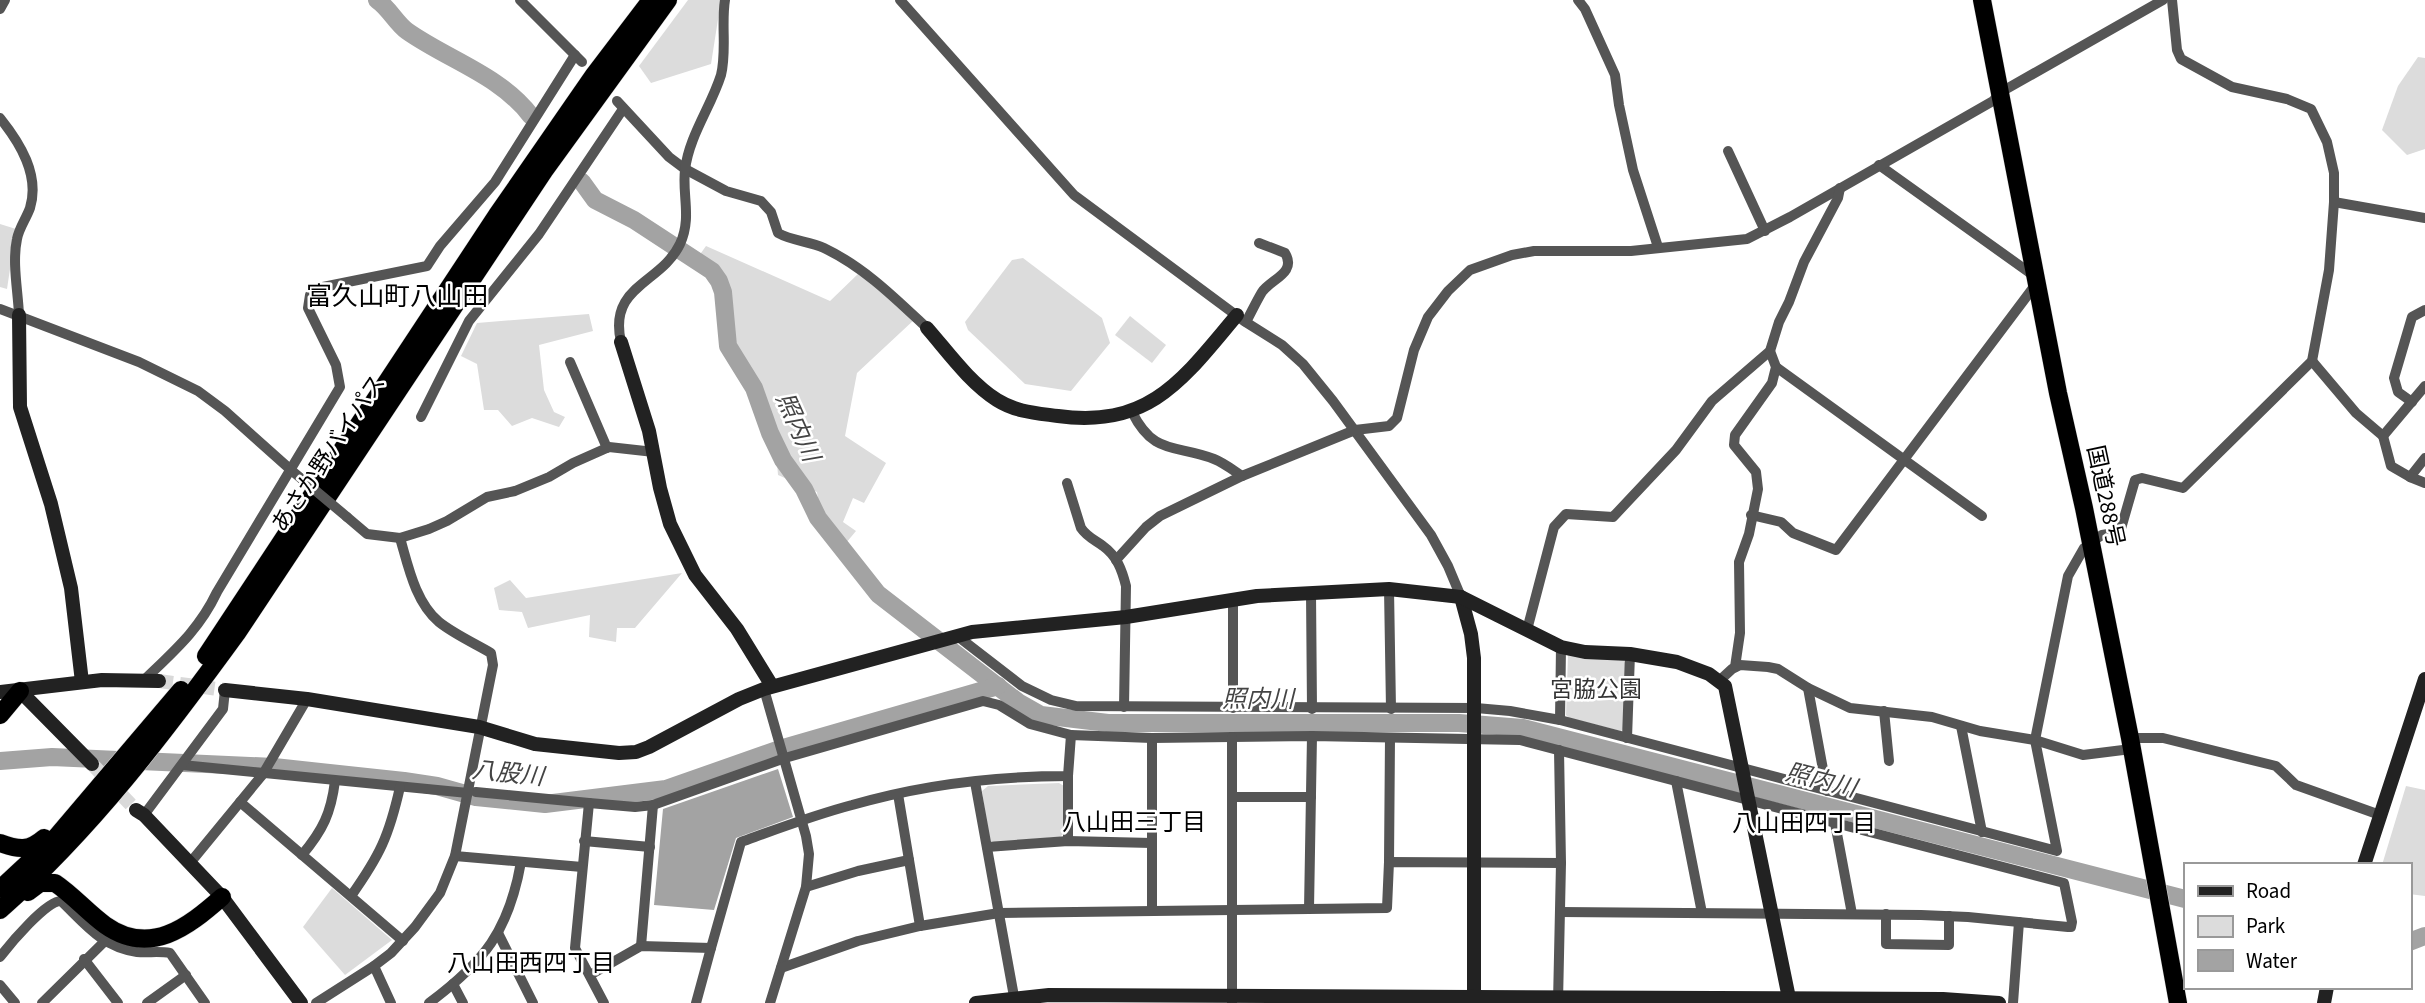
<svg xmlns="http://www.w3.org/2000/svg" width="2425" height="1003" viewBox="0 0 2425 1003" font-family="'Source Sans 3','Noto Sans JP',sans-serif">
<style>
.green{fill:#dcdcdc}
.water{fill:#a3a3a3}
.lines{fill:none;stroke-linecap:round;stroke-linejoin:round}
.river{stroke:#a3a3a3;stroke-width:18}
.secondary-tunnel{stroke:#d9d9d9;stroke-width:14;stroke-dasharray:14 7;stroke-linecap:butt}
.highway-casing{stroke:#dbdbdb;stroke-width:19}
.street{stroke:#555;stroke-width:10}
.secondary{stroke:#222;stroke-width:14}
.highway{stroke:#000;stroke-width:18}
.street-bridge{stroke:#555;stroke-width:10}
.labels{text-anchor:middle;stroke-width:5;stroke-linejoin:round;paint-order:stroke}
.street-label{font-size:23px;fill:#000;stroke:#fff}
.park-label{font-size:23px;fill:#333;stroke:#fff}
.water-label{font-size:24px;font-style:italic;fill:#444;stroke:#fff}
.neighbourhood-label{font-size:24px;fill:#000;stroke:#fff}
.quarter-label{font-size:26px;fill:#000;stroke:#fff}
</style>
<rect width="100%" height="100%" fill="#fff"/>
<g class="green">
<polygon points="688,0 721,0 711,64 651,83 639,66"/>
<polygon points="2418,57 2425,58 2425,149 2407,155 2382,130 2398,86"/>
<polygon points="0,224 16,229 7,289 0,287"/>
<polygon points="706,246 830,301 859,273 915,319 857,373 845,436 886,463 864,503 853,498 843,522 856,531 846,543 821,518 817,492 778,475 775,439 758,389 759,380 730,343 718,286 696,260"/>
<polygon points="1023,258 1102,318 1110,343 1071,391 1025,384 968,330 965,322 1012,260"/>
<polygon points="589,314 593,331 539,345 544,390 554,412 565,417 559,427 532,418 512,426 498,410 484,410 477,364 461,356 477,323"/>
<polygon points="1130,316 1166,345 1152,363 1115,335"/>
<polygon points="682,573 635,628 617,628 616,642 589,637 590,615 528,628 522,612 499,610 494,588 510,580 526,598"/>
<polygon points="1568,654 1623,658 1625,663 1624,728 1621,731 1569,718 1566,715"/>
<polygon points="1059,783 1064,786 1064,833 1060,837 994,842 989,840 982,791 988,786"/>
<polygon points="2406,786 2425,790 2425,896 2409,894 2409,865 2382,865"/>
<polygon points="332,888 392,940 345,975 303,927"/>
</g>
<polygon class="water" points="778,769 793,817 736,838 714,910 654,905 663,809"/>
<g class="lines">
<g class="river">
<path d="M 377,0 C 389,8 396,23 407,31 C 448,60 500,75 531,116"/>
<polyline points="582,182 595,200 634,220 712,271 719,281 723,292 728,346 754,388 770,433 783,460 804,489 818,518 878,594 1018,702 1041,715 1108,723 1459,723 1523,728 2185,899"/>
<polyline points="0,761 52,757 274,767 404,781 437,786 476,797 545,804 666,789 780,749 998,686"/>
<polyline points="2409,942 2425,936"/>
</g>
<g class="secondary-tunnel">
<polyline points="159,681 225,690"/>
<polyline points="92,764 136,810"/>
</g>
<defs>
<g id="highway">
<polyline points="1982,0 2058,393 2084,508 2130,738 2178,1003"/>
<polyline points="206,656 497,215 594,75 651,0"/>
<polyline points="0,715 20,691"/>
<path d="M 0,843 C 19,850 29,851 44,838"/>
<polyline points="0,889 57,836 181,690"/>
<path d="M 28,892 L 40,883 L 55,883 C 73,895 87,912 105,925 C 150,957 188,927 222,897"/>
<path d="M 0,910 C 92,829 165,732 237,633 L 544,171 L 668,0"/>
</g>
</defs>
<use href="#highway" class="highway-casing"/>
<g class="street">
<polyline points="520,0 582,62"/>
<polyline points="900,0 1074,195 1244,321 1282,345 1303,364 1333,401 1431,535 1448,566 1461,597"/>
<polyline points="1578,0 1585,9 1615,75 1619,105 1633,170 1658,247"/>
<polyline points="0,9 5,0"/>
<path d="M 617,101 L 669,157 L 685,169 L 726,191 L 761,201 L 771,212 L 778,233 C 792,241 809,241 824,248 C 864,267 895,298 927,328"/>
<path d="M 0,118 C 20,143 40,175 30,208 C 26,219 19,228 17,239 C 12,263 18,291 19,315"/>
<polyline points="1728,151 1765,231"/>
<polyline points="1879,165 2030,273"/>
<polyline points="2334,202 2425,218"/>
<polyline points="0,309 139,362 198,391 225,411 291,470"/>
<path d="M 1246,322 C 1251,313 1256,302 1262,292 C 1271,279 1297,273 1285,253 L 1259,243"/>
<path d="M 621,342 C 608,285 661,284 680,244 C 692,218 682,195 685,170 C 689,136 711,107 721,75 C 727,51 721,24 725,0"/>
<polyline points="2312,361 2356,413 2383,436 2391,466 2410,477 2425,458"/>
<polyline points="570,362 607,448"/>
<polyline points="1776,367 1982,516"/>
<polyline points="2412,402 2398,392 2394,378 2412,317 2425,310"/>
<path d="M 1132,412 C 1154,456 1175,444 1214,459 C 1224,463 1233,470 1242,476 L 1355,430 L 1389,426 L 1397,418 L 1414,350 L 1428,317 L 1448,291 L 1470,270 L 1512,255 L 1534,251 L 1631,251 L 1747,239 L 1790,217 L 1993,101 L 2001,92 L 2163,0"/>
<polyline points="421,417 469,321 539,234 623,109"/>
<polyline points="2383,436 2425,386"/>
<polyline points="2410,477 2425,483"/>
<path d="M 1067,483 L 1081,528 C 1087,537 1095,540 1103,546 C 1117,556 1122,570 1126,586 L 1124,707"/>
<polyline points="1751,515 1781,522 1793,533 1836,550 2033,288"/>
<polyline points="347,517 367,534 400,538 429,529 447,521 487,497 515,491 549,477 573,463 609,447 654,452"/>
<polyline points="2091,542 2102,535 2120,532 2135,480 2142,478 2183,488 2312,361 2329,270 2334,202 2334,173 2327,142 2311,109 2287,99 2232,87 2181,59 2177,50 2172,0"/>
<polyline points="1116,560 1146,527 1160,516 1242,476"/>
<polyline points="1389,589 1391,709"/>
<polyline points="1311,593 1312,709"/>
<polyline points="1233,599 1233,708"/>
<polyline points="1527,630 1554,527 1566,514 1613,517 1676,450 1712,401 1770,351 1779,322 1789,302 1804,262 1838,198 1840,188"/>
<polyline points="956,635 1022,686 1051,700 1076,706 1476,708 1510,711 1560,720 2057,851 2035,740 2068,576 2084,548"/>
<polyline points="1735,667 1740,633 1739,562 1749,534 1758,489 1756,472 1734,445 1735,435 1772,383 1776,367 1770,351"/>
<path d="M 144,680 C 174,651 199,630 217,592 L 340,387 L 336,365 L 308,308 L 310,295 L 318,288 L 427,266 L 440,246 L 495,182 L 575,55"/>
<polyline points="1719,681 1732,669 1740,665 1768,667 1778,669 1808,688 1850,708 1932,717 1980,731 2035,740 2083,755 2123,750"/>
<polyline points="1808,688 1827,791"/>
<polyline points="764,689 806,836 809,854 806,887 770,1003"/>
<polyline points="1884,711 1889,761"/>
<polyline points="1560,720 1561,647"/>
<polyline points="1961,726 1982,832"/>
<polyline points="1627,738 1630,654"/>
<polyline points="2130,738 2163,738 2276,766 2296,785 2380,815"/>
<polyline points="182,765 468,793"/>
<polyline points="1068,776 1068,841"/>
<polyline points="1676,781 1702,913"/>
<polyline points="975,782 1015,1002"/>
<polyline points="476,792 589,803 635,807 653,805 785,758 983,701 999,705 1030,724 1071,735"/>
<polyline points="898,794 920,926"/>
<polyline points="1232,797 1311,797"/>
<polyline points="240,802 403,941"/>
<polyline points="589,803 575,948 604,1003"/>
<polyline points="144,815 223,709 225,690"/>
<polyline points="1835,823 1852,914"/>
<polyline points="584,841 650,847"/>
<polyline points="987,847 1068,841 1152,843"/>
<path d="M 302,855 C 323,830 331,813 335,781"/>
<polyline points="455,856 582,867"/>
<polyline points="1389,862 1390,738"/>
<polyline points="190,863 263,774 307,699"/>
<polyline points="806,887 858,871 909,860"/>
<path d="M 351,896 C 380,855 389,836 400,787"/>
<polyline points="1309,909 1312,736"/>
<polyline points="1152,910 1152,738"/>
<polyline points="1886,914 1886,944 1949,945 1949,916"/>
<polyline points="498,933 533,1003"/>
<polyline points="641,946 653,805"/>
<path d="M 0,957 C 10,944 46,901 61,901 C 86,925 102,947 137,952 C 148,953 159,951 170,953 L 205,1003"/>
<polyline points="84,959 118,1003"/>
<polyline points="374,966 391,1003"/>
<polyline points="781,968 858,941 920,926 999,913 1387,908 1389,862 1561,863"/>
<path d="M 590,975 L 641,946 L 711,948 L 741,842 C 777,829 814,815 852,805 C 921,785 996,776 1068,776 L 1071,735 L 1152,738 L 1312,736 L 1520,740 L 2064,883 L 2072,922 L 2071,927 L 2068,927 L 1968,917 L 1921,915 L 1560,912"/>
<polyline points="453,984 463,1003"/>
<polyline points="0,985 15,1003"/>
<polyline points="1558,1002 1561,863 1559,750"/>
<polyline points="42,1003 104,942"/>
<polyline points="147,1003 186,975"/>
<path d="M 316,1003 L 374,966 L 391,953 L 415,927 L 440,893 L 455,856 L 493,665 L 491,653 C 474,643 454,634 439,622 C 415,602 408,565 400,538"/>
<path d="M 429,1003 C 484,962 509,931 521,862"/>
<polyline points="696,1003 711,948"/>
<polyline points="1232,1003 1232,737"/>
<polyline points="2013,1003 2019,922"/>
</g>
<g class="secondary">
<polyline points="19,315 20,407 51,504 71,588 82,682"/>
<path d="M 927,328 C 948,352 969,382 997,400 C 1016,412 1036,413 1058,416 C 1150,429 1184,378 1237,315"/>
<polyline points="621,342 649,431 660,488 670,524 695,575 737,629 772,686"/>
<polyline points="1461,597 1471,634 1474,658 1474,1003"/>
<polyline points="225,690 307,699 479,727 535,744 619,753 636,752 649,747 739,699 764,689 972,632 1126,617 1257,596 1389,589 1461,597 1561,647 1585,652 1630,654 1677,662 1709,674 1725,686 1790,1003"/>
<polyline points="20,691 92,764"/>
<polyline points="0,692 102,680 159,681"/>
<polyline points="136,810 144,815 222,897 301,1003"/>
<polyline points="2364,865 2425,679"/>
<polyline points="976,1003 1049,995 1943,999 1999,1003"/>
<polyline points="2324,1003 2327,987"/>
</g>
<use href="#highway" class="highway"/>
<polyline class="street-bridge" points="291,470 347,517"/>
</g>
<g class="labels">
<g class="street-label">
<text transform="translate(328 453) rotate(-56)" y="8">あさか野バイパス</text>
<text transform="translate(2106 496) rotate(78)" y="8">国道288号</text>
</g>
<g class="park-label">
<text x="1596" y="697">宮脇公園</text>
</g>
<g class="water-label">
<text transform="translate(798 427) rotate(66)" y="8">照内川</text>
<text x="1258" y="707">照内川</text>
<text transform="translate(508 773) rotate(6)" y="8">八股川</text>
<text transform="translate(1821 780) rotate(14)" y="8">照内川</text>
</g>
<g class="neighbourhood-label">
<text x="1134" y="830">八山田三丁目</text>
<text x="1804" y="831">八山田四丁目</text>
<text x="531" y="971">八山田西四丁目</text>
</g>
<g class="quarter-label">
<text x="397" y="305">富久山町八山田</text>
</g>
</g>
<rect x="2184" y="863" width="228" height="126" fill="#ffffff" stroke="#999999" stroke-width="2"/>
<rect x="2198" y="886" width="35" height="10" fill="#222222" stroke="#999999" stroke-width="2"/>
<text x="2246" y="898" font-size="21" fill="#000000">Road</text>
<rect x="2198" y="916" width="35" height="21" fill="#dcdcdc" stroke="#999999" stroke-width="2"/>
<text x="2246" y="933" font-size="21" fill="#000000">Park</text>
<rect x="2198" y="950" width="35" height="21" fill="#a3a3a3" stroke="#999999" stroke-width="2"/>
<text x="2246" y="968" font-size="21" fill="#000000">Water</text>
</svg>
